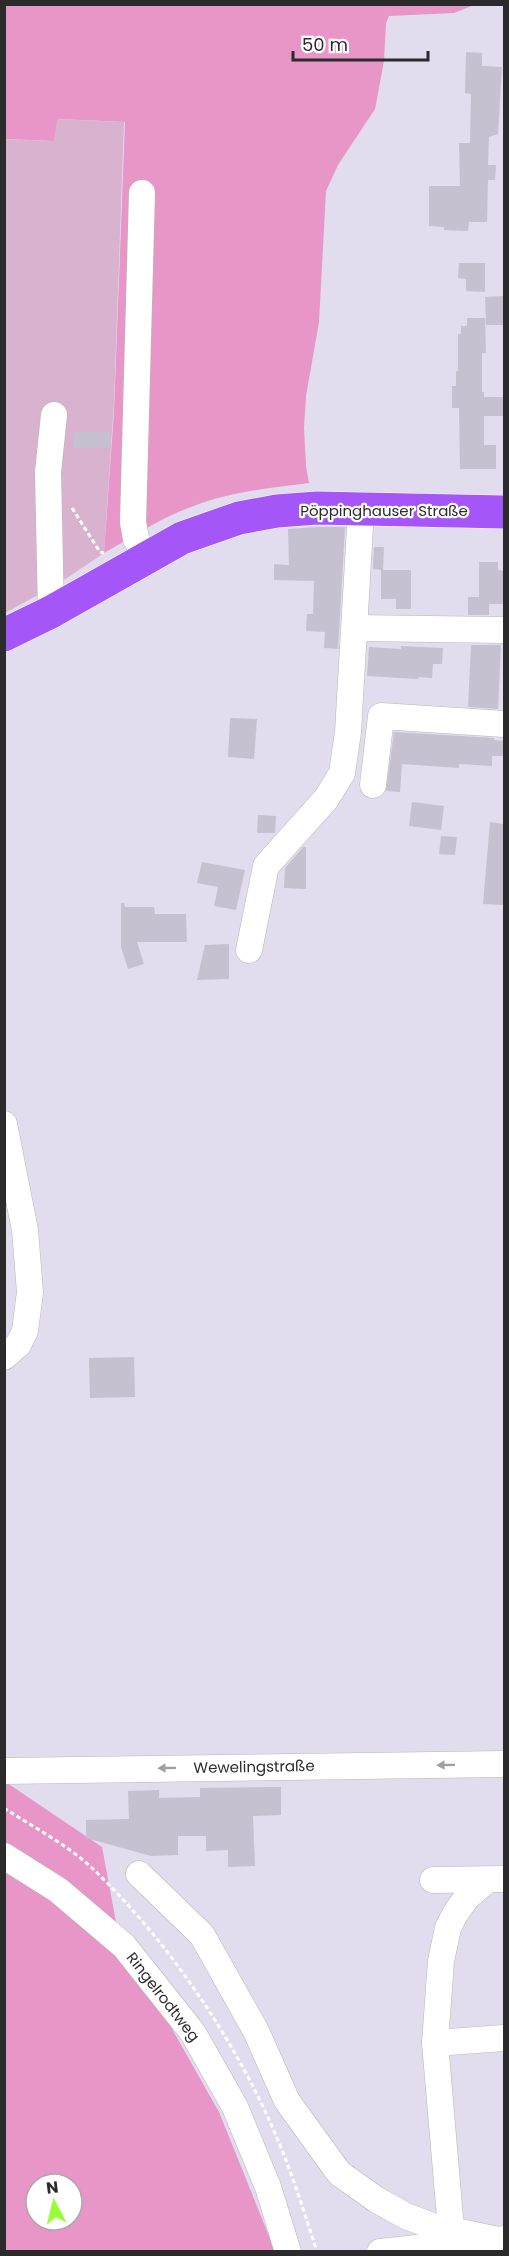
<svg xmlns="http://www.w3.org/2000/svg" width="509" height="2256" viewBox="0 0 509 2256" font-family="Poppins,sans-serif">
<style>
.green{fill:#e895c8;fill-rule:evenodd}
.cemetery{fill:#d9b2d0}
.building{fill:#c6c1d0}
.lines{fill:none;stroke-linecap:round;stroke-linejoin:round}
.minor-casing{stroke:#b4bcac;stroke-width:27}
.major-casing{stroke:#fff;stroke-width:34}
.path{stroke:#fff;stroke-width:3;stroke-dasharray:4.5 3;stroke-linecap:butt}
.minor{stroke:#fff;stroke-width:26}
.major{stroke:#a556f9;stroke-width:33}
.oneway{fill:#a0a0a0}
.labels{text-anchor:middle;stroke-width:4.5;stroke-linejoin:round;paint-order:stroke}
.street-label{font-size:15px;fill:#2b2b2b;stroke:#fff}
</style>
<rect width="100%" height="100%" fill="#e1dcee"/>
<g class="green">
<path d="M 5,5 L 474,5 L 454,13 L 389,16 L 386,23 L 384,61 L 375,109 L 338,165 L 326,191 L 319,322 L 306,396 L 304,427 L 306,466 L 309,483 C 269,488 229,492 191,507 C 160,518 133,537 104,553 L 114,412 L 125,122 L 58,119 L 54,141 L 5,139 Z"/>
<path d="M 4,1781 L 102,1847 L 122,1954 L 163,2013 L 219,2112 L 275,2251 L 5,2251 ZM 36,2184 L 72,2184 L 72,2220 L 36,2220 Z"/>
</g>
<polygon class="cemetery" points="57,119 124,122 114,402 104,553 58,584 5,613 5,139 54,141"/>
<g class="building">
<polygon points="466,52 482,53 482,66 502,67 498,134 489,137 488,165 496,165 495,180 488,180 487,222 469,222 468,231 444,230 444,227 429,226 429,186 460,186 459,143 470,143 471,94 465,93"/>
<polygon points="459,263 485,263 485,292 466,291 466,279 458,278"/>
<polygon points="503,296 503,325 486,325 485,297"/>
<polygon points="467,318 485,318 486,353 482,353 482,392 484,392 484,397 504,397 504,416 484,416 484,445 496,445 496,469 460,469 459,408 452,408 452,386 456,386 456,371 458,371 458,334 461,334 461,326 467,326"/>
<polygon points="74,432 110,432 110,448 73,448"/>
<polygon points="318,527 345,527 338,649 324,648 325,632 306,631 307,614 313,614 314,581 274,580 274,564 289,565 288,529"/>
<polygon points="374,547 384,547 383,570 411,570 411,609 396,609 396,599 381,599 381,570 373,569"/>
<polygon points="479,562 498,562 498,570 504,571 504,604 489,604 489,615 468,615 468,597 479,597"/>
<polygon points="471,645 501,645 498,709 468,707"/>
<polygon points="401,646 443,648 442,664 433,664 432,678 419,677 418,679 367,676 369,647 401,649"/>
<polygon points="230,718 257,719 254,759 228,757"/>
<polygon points="394,732 494,738 494,740 504,741 504,756 492,756 492,766 459,764 459,768 402,764 400,792 386,791"/>
<polygon points="412,802 444,806 441,830 409,826"/>
<polygon points="258,815 276,816 275,833 257,833"/>
<polygon points="490,822 504,824 504,905 483,904"/>
<polygon points="441,836 457,837 455,855 439,854"/>
<polygon points="303,847 306,847 306,889 284,888 285,868"/>
<polygon points="202,862 245,870 236,910 214,906 218,887 197,883"/>
<polygon points="121,903 124,903 125,907 154,907 155,914 186,914 187,942 137,942 144,964 128,969 121,947"/>
<polygon points="229,944 229,979 197,980 205,945"/>
<polygon points="134,1357 135,1397 90,1398 89,1358"/>
<polygon points="281,1787 281,1815 253,1816 255,1866 228,1867 228,1850 206,1851 206,1836 178,1836 178,1855 151,1856 86,1838 86,1820 129,1819 128,1791 159,1790 159,1798 200,1797 200,1788"/>
</g>
<g class="lines">
<defs>
<g id="minor">
<polyline points="142,193 133,522 136,539 146,558"/>
<polyline points="51,612 48,472 54,415"/>
<polyline points="355,628 504,630"/>
<polyline points="373,785 381,716 504,724"/>
<polyline points="249,950 266,866 326,799 342,773 348,732 361,510"/>
<polyline points="4,1124 25,1230 30,1292 25,1331 18,1345 4,1357"/>
<polyline points="4,1771 504,1764"/>
<polyline points="4,1856 58,1890 124,1946 193,2033 235,2107 268,2187 288,2252"/>
<polyline points="139,1874 202,1935 256,2031 287,2101 339,2173 377,2200 406,2216 432,2226 498,2240 504,2239"/>
<polyline points="433,1880 504,1879"/>
<polyline points="435,2043 504,2038"/>
<polyline points="451,2229 435,2043 441,1961 448,1928 455,1914 467,1897 486,1881"/>
<polyline points="380,2252 473,2242"/>
</g>
<polyline id="major" points="4,635 51,612 182,538 239,518 277,511 317,508 504,512"/>
</defs>
<use href="#minor" class="minor-casing"/>
<use href="#major" class="major-casing"/>
<g class="path">
<polyline points="72,508 100,552 104,553"/>
<path d="M 4,1808 C 33,1827 66,1844 91,1867 C 165,1937 234,2038 274,2131 C 291,2170 304,2211 317,2252"/>
</g>
<use href="#minor" class="minor"/>
<use href="#major" class="major"/>
</g>
<defs><path id="oneway-solid" d="M-6-.8H1V-3.2L6.5 0L1 3.2V.8H-6Z" transform="scale(1.5)"/></defs>
<g class="oneway">
<use href="#oneway-solid" transform="translate(446 1765) rotate(179)"/>
<use href="#oneway-solid" transform="translate(167 1768) rotate(179)"/>
</g>
<g class="labels">
<g class="street-label">
<text x="384" y="516">Pöppinghauser Straße</text>
<text transform="translate(254 1767) rotate(-1)" y="5">Wewelingstraße</text>
<text transform="translate(163 1997) rotate(52)" y="5">Ringelrodtweg</text>
</g>
</g>
<rect width="509" height="2256" fill="none" stroke="#2b2b2b" stroke-width="12"/>
<g transform="translate(54 2202) rotate(353)"><circle r="28" fill="#ffffff" stroke="#aaaaaa" stroke-width="1.5"/>
<path d="M0-4.5L10 22L0 15L-10 22Z" fill="#95ff38"/>
<text y="-9" font-size="16" font-weight="bold" text-anchor="middle" fill="#2b2b2b">N</text>
</g>
<path d="M293 51v9h135v-9" fill="none" stroke="#2b2b2b" stroke-width="3"/>
<text x="302" y="51" font-size="18" fill="#2b2b2b" stroke="#ffffff" stroke-width="4.5" paint-order="stroke">50 m</text>
</svg>
